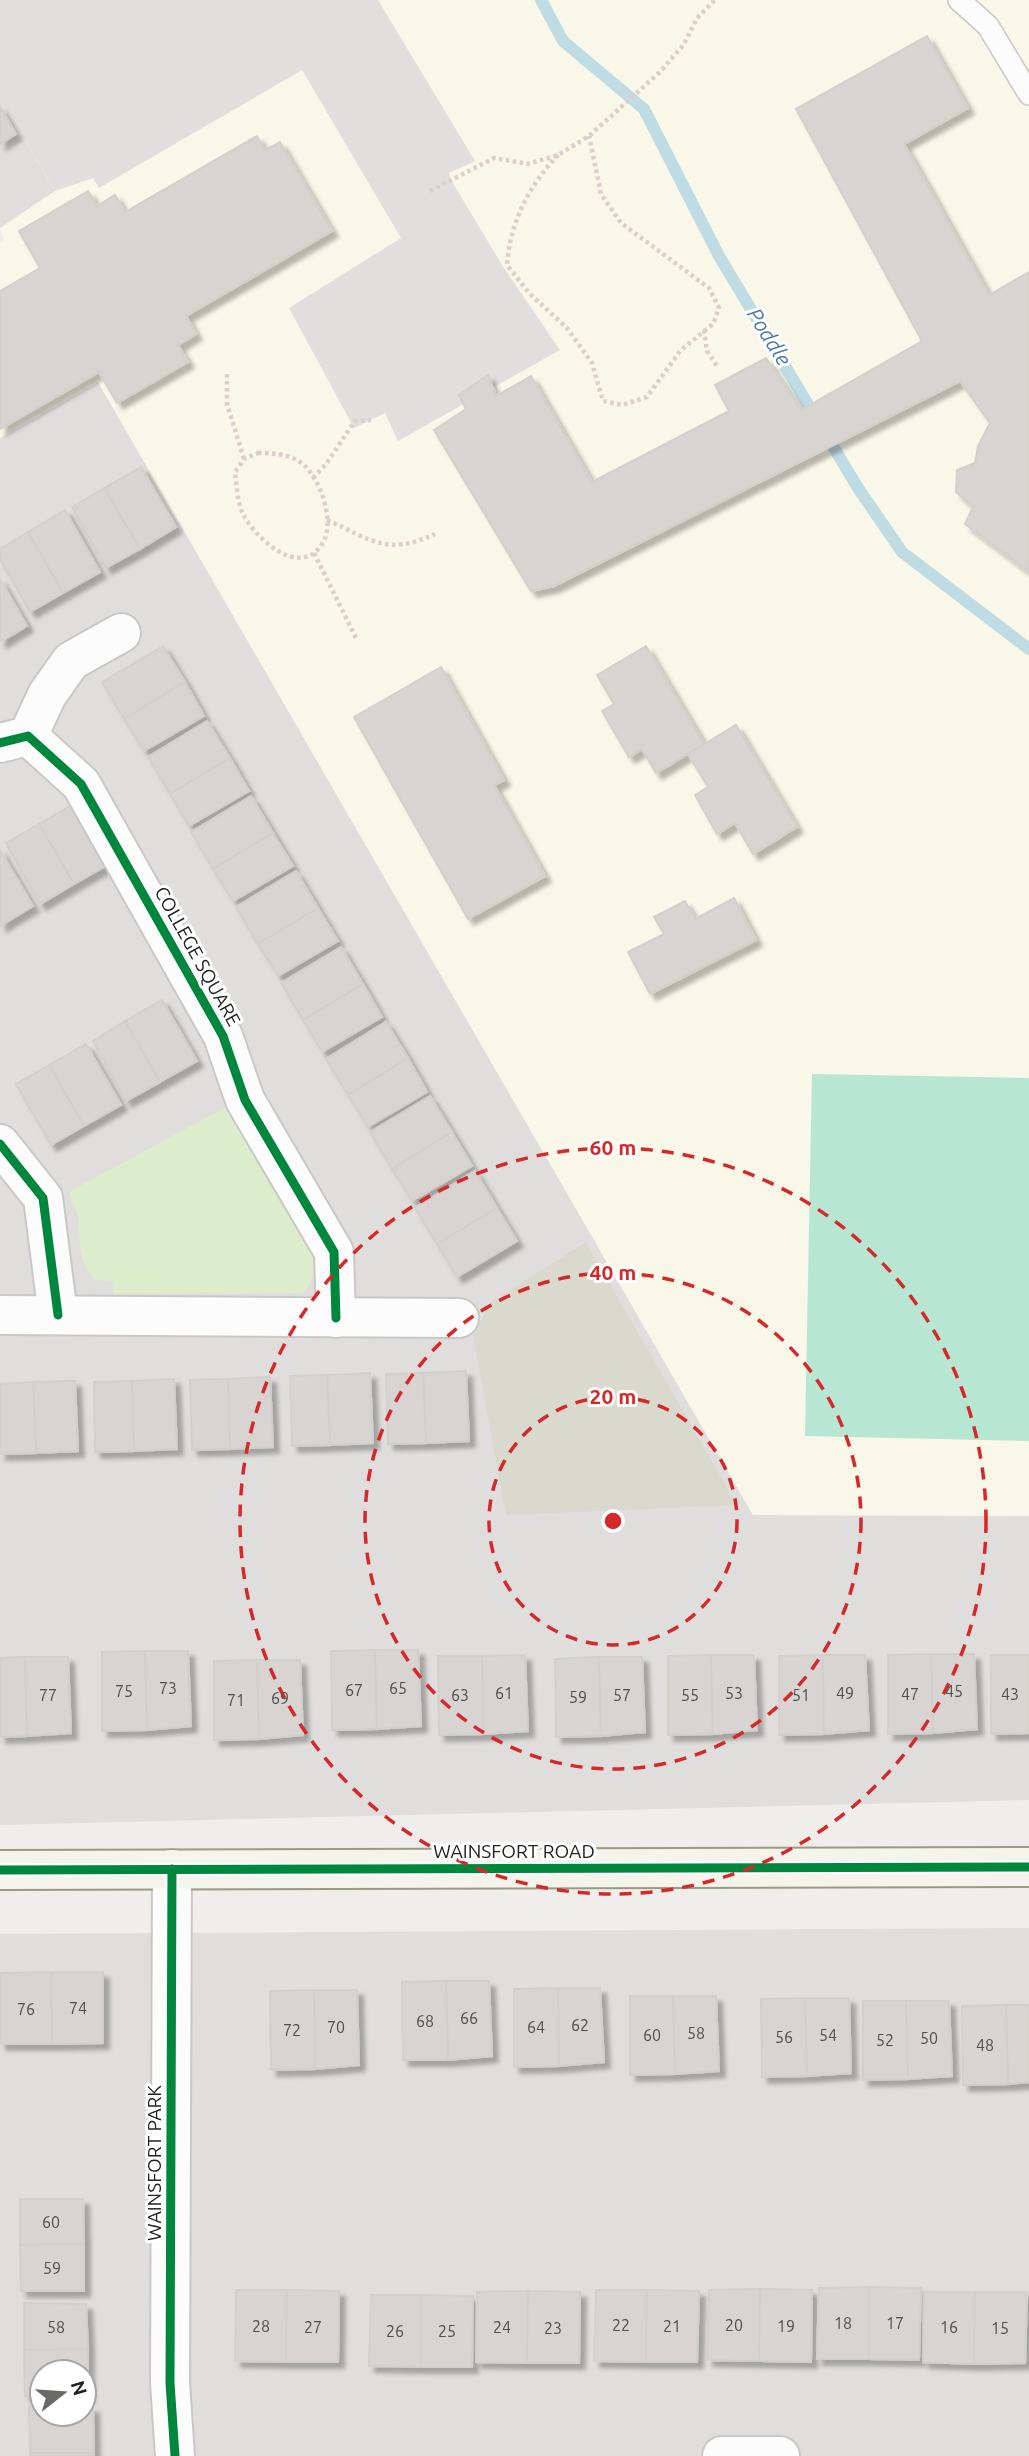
<svg xmlns="http://www.w3.org/2000/svg" width="1029" height="2456" viewBox="0 0 1029 2456" font-family="Ubuntu,sans-serif">
<style>
.residential{fill:#dfdedc;fill-rule:evenodd}
.education{fill:#f8f7e8}
.construction{fill:#d9d9cd}
.grass{fill:#ddeccb}
.pitch{fill:#b7e6d2}
.parking{fill:#e0dfde}
.lines{fill:none;stroke-linecap:round;stroke-linejoin:round}
.stream{stroke:#bfdbe3;stroke-width:12}
.building{fill:#d7d4d2;stroke:#d3d0cc;stroke-width:2;filter:url(#shadow)}
.service-casing{stroke:#c9c8c7;stroke-width:24}
.minor-casing{stroke:#c9c8c7;stroke-width:42}
.secondary-casing{stroke:#999a82;stroke-width:42}
.path{stroke:#dccecd;stroke-width:4.5;stroke-dasharray:3.5 3.5;stroke-linecap:butt}
.service{stroke:#fdfcfc;stroke-width:21}
.minor{stroke:#fdfcfc;stroke-width:38}
.secondary{stroke:#f4f4ed;stroke-width:38}
.cycleway-casing{stroke:#fff;stroke-width:13}
.cycleway{stroke:#00873e;stroke-width:9}
.ring{fill:none;stroke:#d62828;stroke-width:3.5;stroke-dasharray:12 9}
.labels{text-anchor:middle;stroke-width:6;stroke-linejoin:round;paint-order:stroke}
.number-label{font-size:16px;fill:#4f4e4e}
.street-label{font-size:19px;fill:#222;stroke:#fff}
.water-label{font-size:21px;font-style:italic;fill:#4a7aab;stroke:#fff}
.centre{fill:#d62828;stroke:#fff;stroke-width:3.5}
.ring-label{font-size:21px;text-anchor:middle;font-weight:bold;fill:#d62828;stroke:#fff;stroke-width:6;stroke-linejoin:round;paint-order:stroke}
</style>
<defs>
<filter id="shadow"><feDropShadow dx="6" dy="6" stdDeviation="2" flood-color="#0004"/></filter>
</defs>
<rect width="100%" height="100%" fill="#f0eeeb"/>
<g class="residential">
<polygon points="0,100 55,191 0,228"/>
<polygon points="98,382 753,1515 1029,1516 1029,1800 0,1825 0,438"/>
<path d="M 1029,1928 L 1029,2456 L 0,2456 L 0,1934 ZM 42,2372 L 84,2372 L 84,2414 L 42,2414 Z"/>
</g>
<polygon class="education" points="0,0 1029,0 1029,1516 753,1515 98,382 0,438 0,244 4,241 0,228 55,191 0,100"/>
<polygon class="construction" points="586,1242 737,1505 506,1515 473,1336 490,1303"/>
<path class="grass" d="M 228,1106 L 312,1251 C 314,1269 316,1280 302,1293 L 114,1294 L 112,1281 L 96,1280 C 76,1261 82,1244 78,1219 C 77,1210 72,1201 69,1192 Z"/>
<polygon class="pitch" points="812,1074 1029,1078 1029,1441 805,1436"/>
<polygon class="parking" points="0,0 378,0 475,161 449,173 451,180 502,265 560,350 398,441 385,413 354,428 289,308 401,238 302,70 99,188 93,178 55,191 0,100"/>
<g class="lines">
<polyline class="stream" points="541,0 563,41 644,109 719,256 858,488 902,552 1029,649"/>
</g>
<g class="building">
<polygon points="927,36 968,108 904,144 989,295 1029,272 1029,572 965,524 973,507 956,492 957,470 975,463 978,446 990,423 960,381 554,586 531,591 434,430 466,409 459,395 488,375 496,396 531,376 592,482 729,411 715,385 766,358 801,410 922,341 796,109"/>
<polygon points="0,107 16,134 0,144"/>
<polygon points="257,136 265,150 280,142 332,231 186,316 196,334 178,345 188,362 117,403 99,372 0,429 0,291 40,268 19,231 88,191 97,206 115,195 125,212"/>
<polygon points="141,467 176,527 140,549 104,488"/>
<polygon points="104,488 140,549 106,568 72,507"/>
<polygon points="65,510 100,572 63,593 28,532"/>
<polygon points="28,532 63,593 30,612 0,559 0,549"/>
<polygon points="0,579 27,626 0,642"/>
<polygon points="163,646 185,682 124,719 102,682"/>
<polygon points="646,646 704,744 656,773 642,749 629,757 602,711 614,704 597,675"/>
<polygon points="441,667 504,780 494,785 545,876 468,919 354,717"/>
<polygon points="185,682 204,716 144,751 124,719"/>
<polygon points="207,721 230,758 170,794 148,757"/>
<polygon points="736,725 797,827 753,854 735,823 717,834 695,795 708,787 688,754"/>
<polygon points="230,758 249,791 189,826 170,794"/>
<polygon points="251,796 273,833 213,869 191,832"/>
<polygon points="75,803 111,863 74,884 39,824"/>
<polygon points="39,824 74,884 40,904 6,843"/>
<polygon points="273,833 293,866 233,901 213,869"/>
<polygon points="0,850 33,906 0,926"/>
<polygon points="296,871 318,908 258,944 236,907"/>
<polygon points="734,898 756,940 650,994 628,952 664,934 654,917 685,901 695,919"/>
<polygon points="318,908 338,941 278,976 258,944"/>
<polygon points="341,947 363,984 303,1020 281,983"/>
<polygon points="363,984 382,1017 322,1052 303,1020"/>
<polygon points="162,1000 197,1061 160,1082 125,1021"/>
<polygon points="125,1021 160,1082 126,1101 93,1041"/>
<polygon points="386,1022 408,1058 348,1095 326,1059"/>
<polygon points="86,1044 121,1105 84,1126 49,1065"/>
<polygon points="408,1058 427,1092 368,1127 348,1095"/>
<polygon points="49,1065 84,1126 51,1145 16,1084"/>
<polygon points="430,1096 452,1132 392,1169 370,1132"/>
<polygon points="452,1132 472,1166 412,1201 392,1169"/>
<polygon points="475,1171 497,1208 437,1244 415,1208"/>
<polygon points="497,1208 517,1241 457,1277 437,1244"/>
<polygon points="466,1371 469,1441 426,1443 423,1373"/>
<polygon points="370,1373 373,1443 330,1445 327,1375"/>
<polygon points="423,1373 426,1443 388,1444 386,1374"/>
<polygon points="327,1375 330,1445 292,1446 290,1376"/>
<polygon points="270,1377 273,1447 230,1449 228,1379"/>
<polygon points="174,1379 177,1449 134,1451 132,1381"/>
<polygon points="228,1379 230,1449 192,1450 190,1380"/>
<polygon points="75,1381 78,1451 36,1453 33,1382"/>
<polygon points="132,1381 134,1451 95,1452 94,1382"/>
<polygon points="33,1382 36,1453 0,1454 0,1384"/>
<polygon points="375,1650 377,1729 332,1730 331,1651"/>
<polygon points="375,1650 418,1650 421,1726 377,1729"/>
<polygon points="145,1651 147,1730 102,1731 102,1652"/>
<polygon points="145,1651 188,1651 191,1726 147,1730"/>
<polygon points="931,1654 974,1654 977,1729 933,1733"/>
<polygon points="931,1654 933,1733 888,1734 888,1655"/>
<polygon points="525,1655 528,1731 483,1734 482,1656"/>
<polygon points="711,1655 713,1734 668,1735 668,1656"/>
<polygon points="711,1655 754,1655 757,1730 713,1734"/>
<polygon points="823,1655 824,1734 779,1735 779,1656"/>
<polygon points="823,1655 865,1655 869,1730 824,1734"/>
<polygon points="991,1655 1029,1655 1029,1733 991,1734"/>
<polygon points="438,1656 482,1656 483,1734 439,1735"/>
<polygon points="25,1657 27,1736 0,1737 0,1658"/>
<polygon points="25,1657 68,1657 71,1733 27,1736"/>
<polygon points="599,1657 601,1736 556,1737 555,1659"/>
<polygon points="599,1657 642,1657 645,1732 601,1736"/>
<polygon points="257,1660 259,1739 214,1740 214,1661"/>
<polygon points="257,1660 300,1660 303,1735 259,1739"/>
<polygon points="51,1972 103,1972 103,2043 52,2044"/>
<polygon points="51,1972 52,2044 0,2044 1,1973"/>
<polygon points="446,1981 489,1981 492,2056 448,2060"/>
<polygon points="446,1981 448,2060 403,2060 402,1982"/>
<polygon points="558,1988 600,1988 604,2062 559,2066"/>
<polygon points="558,1988 559,2066 514,2067 514,1989"/>
<polygon points="314,1990 357,1990 359,2065 315,2069"/>
<polygon points="314,1990 315,2069 271,2070 270,1991"/>
<polygon points="630,1996 673,1996 675,2074 630,2075"/>
<polygon points="673,1996 716,1996 719,2071 675,2074"/>
<polygon points="805,1998 849,1998 851,2073 807,2076"/>
<polygon points="805,1998 807,2076 762,2077 761,1999"/>
<polygon points="863,2001 906,2001 908,2079 863,2080"/>
<polygon points="906,2001 949,2001 952,2076 908,2079"/>
<polygon points="1006,2005 1029,2005 1029,2082 1008,2084"/>
<polygon points="1006,2005 1008,2084 963,2085 962,2006"/>
<polygon points="20,2199 83,2199 84,2244 20,2245"/>
<polygon points="84,2244 84,2291 21,2291 20,2245"/>
<polygon points="869,2287 869,2359 817,2359 819,2288"/>
<polygon points="869,2287 921,2288 919,2360 869,2359"/>
<polygon points="760,2289 759,2361 707,2360 709,2290"/>
<polygon points="760,2289 812,2290 811,2362 759,2361"/>
<polygon points="236,2290 287,2290 286,2362 235,2361"/>
<polygon points="287,2290 339,2291 338,2362 286,2362"/>
<polygon points="596,2290 647,2290 646,2362 594,2361"/>
<polygon points="647,2290 699,2291 697,2362 646,2362"/>
<polygon points="528,2291 527,2363 476,2362 477,2292"/>
<polygon points="528,2291 580,2292 579,2363 527,2363"/>
<polygon points="924,2292 975,2292 974,2364 923,2362"/>
<polygon points="975,2292 1027,2292 1025,2363 974,2364"/>
<polygon points="371,2295 421,2295 421,2367 369,2366"/>
<polygon points="421,2295 473,2296 472,2367 421,2367"/>
<polygon points="24,2303 86,2304 88,2349 24,2350"/>
<polygon points="88,2349 88,2396 84,2396 84,2372 42,2372 42,2396 25,2396 24,2350"/>
<polygon points="29,2406 42,2407 42,2414 84,2414 84,2407 93,2407 94,2453 30,2453"/>
<rect x="30" y="2453" width="64" height="3"/>
</g>
<g class="lines">
<defs>
<polyline id="service" points="959,0 988,26 1029,94"/>
<g id="minor">
<polyline points="28,736 47,695 71,661 121,633"/>
<polyline points="0,743 28,736 81,784 223,1036 245,1100 334,1252 336,1318"/>
<polyline points="0,1144 43,1198 58,1315"/>
<polyline points="0,1315 459,1318"/>
<polyline points="172,1869 170,2383 175,2456"/>
<polyline points="722,2456 780,2456"/>
</g>
<polyline id="secondary" points="0,1870 1029,1867"/>
</defs>
<use href="#service" class="service-casing"/>
<use href="#minor" class="minor-casing"/>
<use href="#secondary" class="secondary-casing"/>
<g class="path">
<path d="M 558,155 C 529,186 510,222 507,265 L 530,294 L 567,328 L 592,363 L 603,401 L 622,405 L 647,397 L 680,351 L 713,324 L 719,308 L 709,288 L 621,223 L 601,194 L 589,136"/>
<polyline points="430,191 494,158 528,164 558,155 589,136 661,71 684,44 697,18 715,0"/>
<polyline points="704,330 707,351 717,366"/>
<polyline points="227,374 227,404 244,459"/>
<path d="M 258,453 C 274,453 291,454 304,465 C 321,481 336,523 322,544 C 299,580 255,537 243,514 C 237,502 237,486 235,472 L 244,459 Z"/>
<polyline points="313,478 326,464 355,421 371,420"/>
<path d="M 327,520 C 371,539 386,557 435,534"/>
<polyline points="314,553 357,640"/>
</g>
<use href="#service" class="service"/>
<use href="#minor" class="minor"/>
<use href="#secondary" class="secondary"/>
<defs>
<g id="cycleway">
<polyline points="0,743 28,736 81,784 223,1036 245,1100 334,1252 336,1318"/>
<polyline points="0,1144 43,1198 58,1315"/>
<polyline points="172,1869 170,2383 175,2456"/>
<polyline points="0,1870 1029,1867"/>
</g>
</defs>
<use href="#cycleway" class="cycleway-casing"/>
<use href="#cycleway" class="cycleway"/>
</g>
<g class="ring">
<circle cx="613" cy="1521" r="124"/>
<circle cx="613" cy="1521" r="248"/>
<circle cx="613" cy="1521" r="373"/>
</g>
<g class="labels">
<g class="number-label">
<text x="168" y="1694">73</text>
<text x="398" y="1694">65</text>
<text x="354" y="1696">67</text>
<text x="124" y="1697">75</text>
<text x="954" y="1697">45</text>
<text x="504" y="1699">61</text>
<text x="734" y="1699">53</text>
<text x="845" y="1699">49</text>
<text x="910" y="1700">47</text>
<text x="1010" y="1700">43</text>
<text x="48" y="1701">77</text>
<text x="460" y="1701">63</text>
<text x="622" y="1701">57</text>
<text x="690" y="1701">55</text>
<text x="801" y="1701">51</text>
<text x="578" y="1703">59</text>
<text x="280" y="1704">69</text>
<text x="236" y="1706">71</text>
<text x="78" y="2014">74</text>
<text x="26" y="2015">76</text>
<text x="469" y="2024">66</text>
<text x="425" y="2027">68</text>
<text x="580" y="2031">62</text>
<text x="336" y="2033">70</text>
<text x="536" y="2033">64</text>
<text x="292" y="2036">72</text>
<text x="696" y="2039">58</text>
<text x="652" y="2041">60</text>
<text x="828" y="2041">54</text>
<text x="784" y="2043">56</text>
<text x="929" y="2044">50</text>
<text x="885" y="2046">52</text>
<text x="985" y="2051">48</text>
<text x="51" y="2228">60</text>
<text x="52" y="2274">59</text>
<text x="843" y="2329">18</text>
<text x="895" y="2329">17</text>
<text x="621" y="2331">22</text>
<text x="734" y="2331">20</text>
<text x="261" y="2332">28</text>
<text x="672" y="2332">21</text>
<text x="786" y="2332">19</text>
<text x="56" y="2333">58</text>
<text x="313" y="2333">27</text>
<text x="502" y="2333">24</text>
<text x="949" y="2333">16</text>
<text x="553" y="2334">23</text>
<text x="1000" y="2334">15</text>
<text x="395" y="2337">26</text>
<text x="447" y="2337">25</text>
</g>
<g class="street-label">
<text transform="translate(198 956) rotate(61)" y="7">COLLEGE SQUARE</text>
<text x="514" y="1858">WAINSFORT ROAD</text>
<text transform="translate(154 2163) rotate(-90)" y="7">WAINSFORT PARK</text>
</g>
<g class="water-label">
<text transform="translate(769 337) rotate(58)" y="7">Poddle</text>
</g>
</g>
<circle cx="613" cy="1521" r="10" class="centre"/>
<g class="ring-label">
<text x="613" y="1155">60 m</text>
<text x="613" y="1280">40 m</text>
<text x="613" y="1404">20 m</text>
</g>
<g transform="translate(63 2393) rotate(73)"><circle r="33" fill="#ffffff" stroke="#a7a7a7" stroke-width="2"/>
<path d="M0-5L12 26L0 18L-12 26Z" fill="#6a6968"/>
<text y="-10" font-size="19" font-weight="bold" text-anchor="middle" fill="#222222">N</text>
</g>
</svg>
